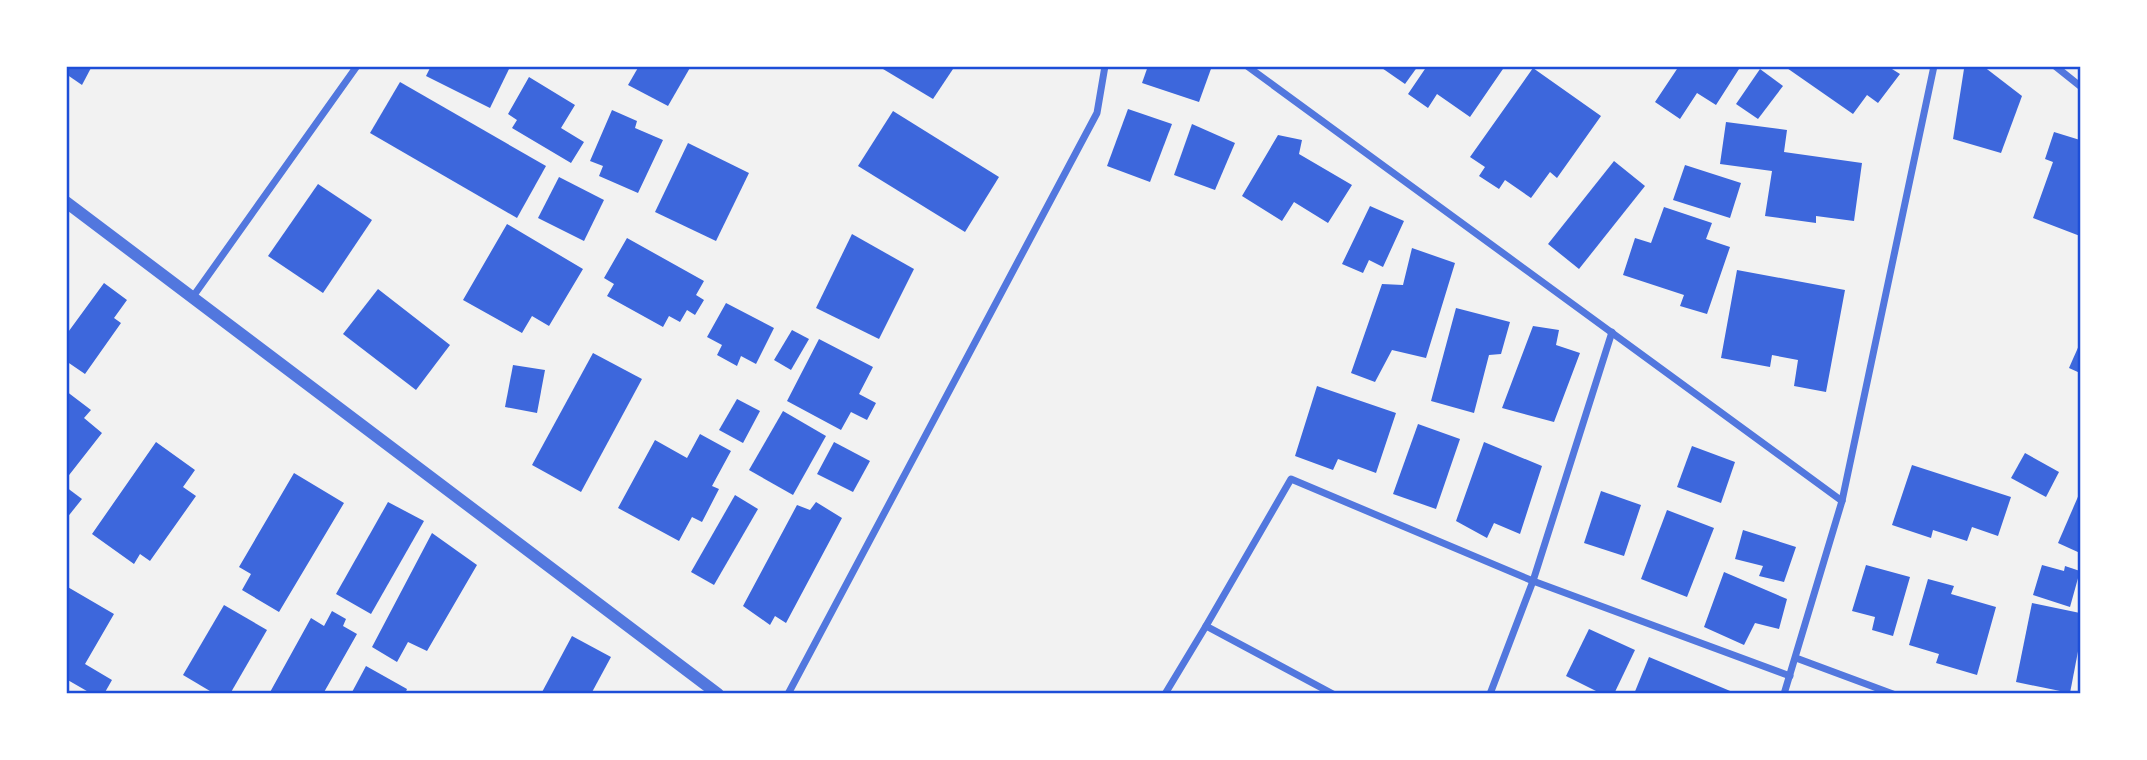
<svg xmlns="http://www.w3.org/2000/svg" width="2147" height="760" viewBox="0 0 2147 760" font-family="'Space Grotesk',sans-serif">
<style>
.building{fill:#3d67dc}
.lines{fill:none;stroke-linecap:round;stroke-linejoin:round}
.minor{stroke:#5277de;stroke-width:7}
.tertiary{stroke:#5277de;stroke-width:12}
.neatline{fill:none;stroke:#1d4ed8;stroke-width:2.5}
</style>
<rect width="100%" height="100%" fill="#f2f2f2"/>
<g class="building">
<polygon points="66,66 92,66 82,85 66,74"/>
<polygon points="431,66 505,66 509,69 490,108 426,76"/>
<polygon points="639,66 691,66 668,106 628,85"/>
<polygon points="878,66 955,66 933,99"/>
<polygon points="1148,66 1212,66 1199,102 1142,83"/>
<polygon points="1379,66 1418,66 1405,84"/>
<polygon points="1427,66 1505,66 1470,117 1437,94 1428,108 1408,94"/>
<polygon points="1679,66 1735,66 1739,69 1716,105 1697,93 1680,119 1655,102"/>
<polygon points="1784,66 1893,66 1892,69 1900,74 1878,103 1867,95 1853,114"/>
<polygon points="1970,66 1983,66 2022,96 2001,153 1953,139 1964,69"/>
<polygon points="1533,68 1601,116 1557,178 1550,172 1531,198 1505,180 1499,189 1479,176 1485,167 1470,157"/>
<polygon points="1760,69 1783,86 1758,119 1736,104"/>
<polygon points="529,77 575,105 561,128 584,142 571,163 512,128 517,120 508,114"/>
<polygon points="400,82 546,166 517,218 370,133"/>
<polygon points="1128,109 1172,124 1150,182 1107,166"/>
<polygon points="612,110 637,121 635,128 663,140 638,193 599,176 603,166 590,161"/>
<polygon points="893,111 999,177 965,232 858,166"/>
<polygon points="1726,122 1787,130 1784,152 1862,163 1854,221 1816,216 1816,223 1765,216 1772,171 1720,164"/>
<polygon points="1192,124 1235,143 1215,190 1174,175"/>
<polygon points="2054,132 2080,140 2080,236 2033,218 2053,162 2045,159"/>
<polygon points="1278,135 1302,140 1299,154 1352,185 1328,223 1294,202 1282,221 1242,196"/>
<polygon points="688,143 749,173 716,241 655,212"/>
<polygon points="1614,161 1645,186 1579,269 1548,244"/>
<polygon points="1685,165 1741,183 1730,218 1673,200"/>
<polygon points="559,177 604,200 584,241 538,218"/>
<polygon points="318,184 372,220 323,293 268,256"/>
<polygon points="1370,206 1404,221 1383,267 1369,260 1363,273 1342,264"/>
<polygon points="1664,207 1712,223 1706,239 1730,247 1707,314 1680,306 1684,295 1623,275 1635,238 1651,243"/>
<polygon points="507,224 583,269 549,326 532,316 522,333 463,300"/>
<polygon points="852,234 914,269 879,339 816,308"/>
<polygon points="627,238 704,281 696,295 704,300 695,315 687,310 680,322 669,316 663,327 607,296 614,284 604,278"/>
<polygon points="1412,248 1455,263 1426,358 1392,350 1375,382 1351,373 1382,284 1403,285"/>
<polygon points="1737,270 1845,290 1826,392 1794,386 1798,360 1772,355 1770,367 1721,358"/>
<polygon points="104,283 127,300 114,318 121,323 85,374 66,361 66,335"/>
<polygon points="378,289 450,345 416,390 343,334"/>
<polygon points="726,303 774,328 756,364 741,356 737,366 717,355 722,345 707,337"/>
<polygon points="1456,308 1510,322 1501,354 1489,355 1474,413 1431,401"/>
<polygon points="1533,326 1559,330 1556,345 1580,353 1554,422 1502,408"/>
<polygon points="792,330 809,339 791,370 774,360"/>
<polygon points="819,339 873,367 859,394 876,403 867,420 851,412 841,430 787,401"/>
<polygon points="2080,343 2080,373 2069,368"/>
<polygon points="593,353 642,379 581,492 532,465"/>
<polygon points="513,365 545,370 537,413 505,407"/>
<polygon points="1317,386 1396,413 1376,473 1338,459 1333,470 1295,456"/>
<polygon points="66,391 91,410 84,418 102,433 66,479"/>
<polygon points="737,399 760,411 743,443 719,430"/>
<polygon points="783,411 826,436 793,495 749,470"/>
<polygon points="1418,424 1460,439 1436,509 1393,494"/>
<polygon points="700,434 731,451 712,486 719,489 702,522 692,517 679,541 618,508 655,440 687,458"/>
<polygon points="156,442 195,470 183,487 196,496 150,561 140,554 134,564 92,534"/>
<polygon points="834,442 870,461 853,492 817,474"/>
<polygon points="1484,442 1542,466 1520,534 1494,523 1487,538 1456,521"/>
<polygon points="1692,446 1735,462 1721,503 1677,487"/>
<polygon points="2025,453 2059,472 2046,497 2011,478"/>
<polygon points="1912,465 2011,497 1998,536 1972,527 1967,541 1933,530 1931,538 1892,525"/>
<polygon points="294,473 344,503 279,612 242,590 251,574 239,567"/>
<polygon points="66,487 82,499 66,519"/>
<polygon points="1601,491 1641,505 1624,556 1584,543"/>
<polygon points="2080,492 2080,553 2058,543"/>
<polygon points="735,495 758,509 714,585 691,572"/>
<polygon points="388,502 424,521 371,614 336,594"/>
<polygon points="816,502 842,518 786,623 775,616 770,625 743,606 797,505 810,510"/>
<polygon points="1667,510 1714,528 1687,597 1641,579"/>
<polygon points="1743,530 1796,547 1784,582 1759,576 1763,566 1735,559"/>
<polygon points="432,533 477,565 427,651 408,642 397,662 372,647"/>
<polygon points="1866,565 1910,577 1893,636 1872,630 1875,617 1852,611"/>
<polygon points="2042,565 2064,571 2065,566 2080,571 2070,607 2033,595"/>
<polygon points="1724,572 1787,599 1779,629 1755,623 1744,645 1704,627"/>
<polygon points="1928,579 1954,586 1951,594 1996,607 1977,675 1936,663 1939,654 1909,645"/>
<polygon points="66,586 114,614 85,664 112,680 104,694 92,694 66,679"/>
<polygon points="2032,603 2080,613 2080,641 2070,693 2016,682"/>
<polygon points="224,605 267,630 230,694 215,694 183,675"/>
<polygon points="332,611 346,619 343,626 357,634 323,694 269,694 311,618 324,626"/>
<polygon points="1589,629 1635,650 1614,694 1602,694 1566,676"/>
<polygon points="572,636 611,657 591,694 541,694"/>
<polygon points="1649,657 1735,693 1735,694 1634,694"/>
<polygon points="366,666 407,689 405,694 351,694"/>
</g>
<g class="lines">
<g class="minor">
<polyline points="1247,66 1842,501"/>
<polyline points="2055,66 2080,86"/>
<polyline points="192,298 357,66"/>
<polyline points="1206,626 1291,479 1533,581 1790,676"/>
<polyline points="1796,658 1893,694"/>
<polyline points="788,694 1097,113 1105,66"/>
<polyline points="1165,694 1206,626 1333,694"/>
<polyline points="1490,694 1533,581 1612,332"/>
<polyline points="1784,694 1842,501 1934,66"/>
</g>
<polyline class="tertiary" points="66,202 718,694"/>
</g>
<rect width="2147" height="760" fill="none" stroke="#ffffff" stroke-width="136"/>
<rect x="68" y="68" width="2011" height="624" class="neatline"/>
</svg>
